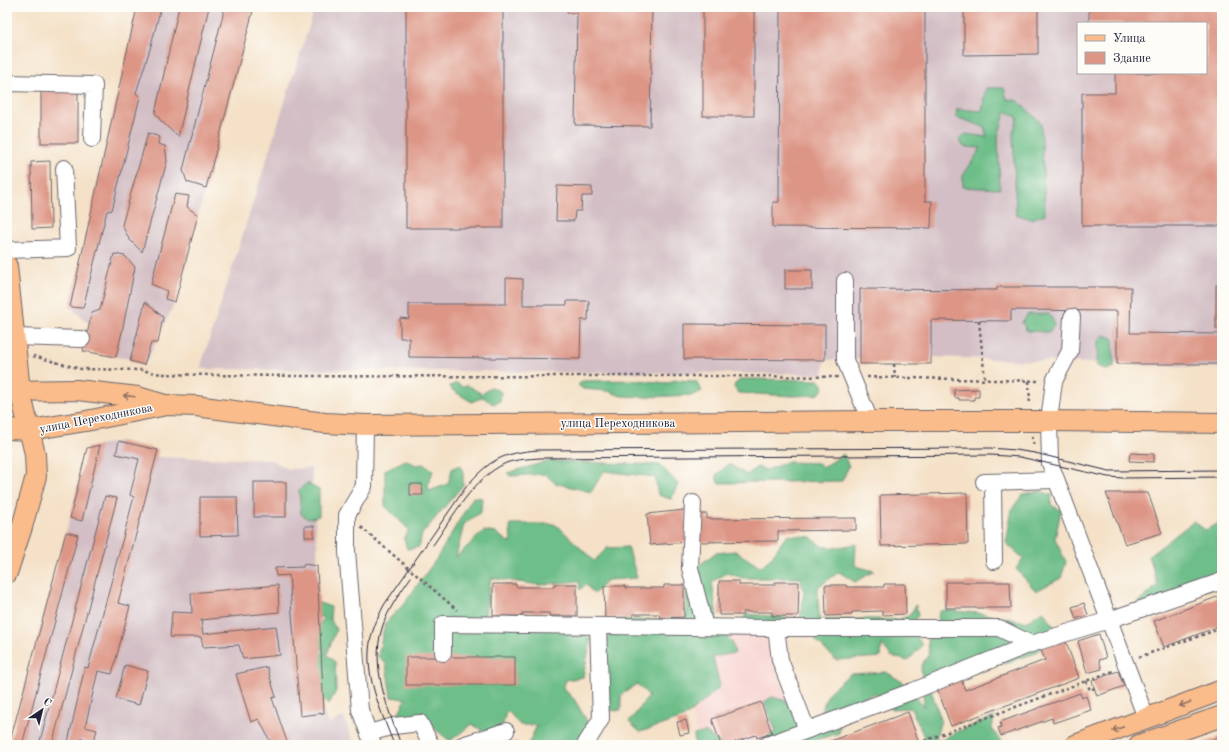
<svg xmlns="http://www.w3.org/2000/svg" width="1229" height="752" viewBox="0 0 1229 752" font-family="'Old Standard TT',serif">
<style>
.built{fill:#f7d0ce}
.industrial{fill:#d2bec4;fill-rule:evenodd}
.forest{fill:#6ebe89;stroke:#487062}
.building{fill:#dd9686}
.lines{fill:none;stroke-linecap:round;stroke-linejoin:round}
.minor-casing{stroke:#6c656c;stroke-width:18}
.major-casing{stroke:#6c656c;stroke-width:22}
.path{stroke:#6c656c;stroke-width:2.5;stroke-dasharray:3 3;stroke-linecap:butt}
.minor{stroke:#fff;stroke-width:16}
.major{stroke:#f9bc8a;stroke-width:20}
.tram{stroke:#22223b;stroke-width:1}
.oneway{stroke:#8e6f62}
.labels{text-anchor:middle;stroke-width:3;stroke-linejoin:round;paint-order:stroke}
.street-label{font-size:12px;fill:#22223b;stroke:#fdfcf7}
</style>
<rect width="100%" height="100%" fill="#fdfcf7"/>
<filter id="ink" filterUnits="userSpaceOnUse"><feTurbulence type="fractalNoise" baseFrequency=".025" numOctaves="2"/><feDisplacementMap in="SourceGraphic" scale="8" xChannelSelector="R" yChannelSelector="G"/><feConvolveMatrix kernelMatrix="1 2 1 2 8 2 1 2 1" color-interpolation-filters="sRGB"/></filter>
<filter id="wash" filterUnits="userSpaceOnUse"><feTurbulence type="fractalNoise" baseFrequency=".012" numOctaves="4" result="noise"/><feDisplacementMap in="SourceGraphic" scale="16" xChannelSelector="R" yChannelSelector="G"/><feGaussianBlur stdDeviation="0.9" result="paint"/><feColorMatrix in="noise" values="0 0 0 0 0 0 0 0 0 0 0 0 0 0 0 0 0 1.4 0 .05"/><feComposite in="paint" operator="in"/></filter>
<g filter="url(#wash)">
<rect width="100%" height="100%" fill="#f4e1c7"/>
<polygon class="built" points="670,635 763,635 799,729 758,745 700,745"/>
<g class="industrial">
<polygon points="137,7 254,7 175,302 147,361 116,357 122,332 90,324 70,307"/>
<path d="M 315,7 L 1222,7 L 1222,368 L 935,357 L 825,360 L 823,374 L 200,369 ZM 1078,23 L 1206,23 L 1206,73 L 1078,73 Z"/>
<polygon points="119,441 158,450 156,457 272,460 288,469 311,468 317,545 324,713 328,724 344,717 354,745 9,745 70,518 87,448"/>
</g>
<g class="forest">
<polygon points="986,88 1004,88 1007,99 1018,101 1041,123 1045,214 1031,219 1016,214 1013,132 1018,118 1006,111 998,136 1000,189 963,187 963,176 981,148 964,147 959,140 965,134 987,137 984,127 956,117 957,109 982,111"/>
<polygon points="1028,314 1049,314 1055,324 1049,332 1027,331 1022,322"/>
<polygon points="1104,335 1113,338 1114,367 1107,370 1097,366 1098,341"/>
<polygon points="746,379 818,380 822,383 824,388 819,394 813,395 794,396 738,393 734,387 735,384 740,380"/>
<polygon points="637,380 667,383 675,380 696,381 702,391 694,395 645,397 621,396 608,391 583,389 578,385 582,381"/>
<polygon points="457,383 462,387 467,385 482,394 491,387 501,392 500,401 493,404 483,397 472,402 452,390 450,386"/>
<polygon points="843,454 849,466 842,481 718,483 716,475 729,464 747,475 757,467 767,470 787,462 818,463 823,468"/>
<polygon points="406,460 416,465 423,464 433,471 428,485 429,491 448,484 452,469 459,465 463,471 463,485 422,534 419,547 407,549 404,539 409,530 385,506 385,470"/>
<polygon points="549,461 660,465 678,484 671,499 658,495 655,477 604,471 591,492 555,483 545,474 510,476 507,473"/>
<polygon points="307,483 319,490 319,516 308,519 301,514 299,490"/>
<polygon points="1040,491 1052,495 1051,505 1061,510 1055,539 1066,562 1061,578 1036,591 1016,569 1023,558 1006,543 1012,509 1023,494"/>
<polygon points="473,497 482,498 481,512 464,524 456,557 484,531 496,533 511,544 510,524 554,524 561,529 594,561 607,548 628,547 637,578 608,580 594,594 586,584 580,590 579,581 539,585 491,578 484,620 569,622 591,640 583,677 566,680 563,688 574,699 597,738 603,745 528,745 537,725 520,725 510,713 506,712 502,728 486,733 472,724 450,741 435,729 430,721 408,729 398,714 406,699 391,697 386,664 378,656 385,623 404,604 437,558"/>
<polygon points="1194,521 1205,530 1222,522 1222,586 1133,607 1158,585 1149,556"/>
<polygon points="787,535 811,537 821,546 834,548 856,544 855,566 874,571 855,582 839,572 818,587 819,620 872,619 896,620 909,616 916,605 918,616 909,625 922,645 908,661 891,656 882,644 881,657 836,660 816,641 818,623 743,621 746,614 800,619 804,592 800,578 743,578 727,573 712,582 717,615 715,625 732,642 735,653 713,657 720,686 708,698 683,718 640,732 629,722 649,696 637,684 621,695 621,710 607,711 605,644 613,620 686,619 687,575 715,553 735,551 760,567 770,559"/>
<polygon points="316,602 331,607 330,618 336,630 327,654 335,662 336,691 329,704 315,696 313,661 324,650 315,647 316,627 324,619 313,612"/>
<polygon points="944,610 978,613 1026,622 1043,611 1056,629 1036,653 930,687 941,720 936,737 940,741 956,732 994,717 992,729 1003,744 911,745 925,739 911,708 891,709 875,693 842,708 839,733 798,745 759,745 759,742 776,731 764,702 772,697 801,705 808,720 818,718 829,692 850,674 886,672 904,683 924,707 921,666 929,654 928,636 936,632 939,612"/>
<polygon points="705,732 723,745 695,745 694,735"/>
</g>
<g id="blocks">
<g class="building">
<polygon points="137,7 161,7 150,49 136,93 140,97 112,210 107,211 83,308 70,307"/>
<polygon points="179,7 209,7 178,137 161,121 155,113"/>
<polygon points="225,7 254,7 206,188 187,182 183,170"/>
<rect x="406" y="7" width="97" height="221"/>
<polygon points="567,7 652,7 650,126 575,125 577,13 567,13"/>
<rect x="703" y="7" width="51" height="109"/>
<polygon points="780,7 925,7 925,201 932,201 931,228 773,227 773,202 779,202"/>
<polygon points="964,7 1038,7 1038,54 964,55"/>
<polygon points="1089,7 1222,7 1222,226 1082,226 1082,93 1115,93 1115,73 1206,73 1206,23 1089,23"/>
<rect x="41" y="91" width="37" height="52"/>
<polygon points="148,133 160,137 158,144 165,146 167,161 142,252 129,239 122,225"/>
<polygon points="50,161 51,228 32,229 31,162"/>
<polygon points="557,186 592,187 592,196 582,196 581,211 575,211 574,221 556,221"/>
<polygon points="175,194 189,196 187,207 198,215 175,302 165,299 167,291 151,284"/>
<polygon points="114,254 125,256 135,267 122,332 116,357 83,351 92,313 100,310"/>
<rect x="785" y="270" width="27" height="19"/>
<polygon points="506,278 523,279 523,305 567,305 567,301 589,301 588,320 581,320 580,359 409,357 409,338 400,338 400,318 409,319 409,304 506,304"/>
<rect x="1216" y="285" width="6" height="43"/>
<polygon points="997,287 1131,287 1130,333 1222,334 1222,364 1117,364 1117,311 1011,310 1011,321 931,320 931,364 860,364 860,289 997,290"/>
<polygon points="145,302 163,317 158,343 151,343 144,365 130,361"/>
<polygon points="684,324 825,325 825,360 684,359"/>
<polygon points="979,389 979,397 974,397 974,400 959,400 959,398 955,398 954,390"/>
<polygon points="119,441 158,450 118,603 130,606 112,674 98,671 85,727 97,730 93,743 81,739 79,745 68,742 85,667 88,668 134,497 130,495 139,459 116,454"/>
<polygon points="100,445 82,521 70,518 87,448"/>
<polygon points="1130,453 1154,454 1154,462 1129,461"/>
<rect x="254" y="482" width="32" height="35"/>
<polygon points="410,484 422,484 423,495 410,495"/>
<polygon points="967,493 968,544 881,546 880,495"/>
<polygon points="1106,493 1148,493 1162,533 1125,544"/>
<polygon points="105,496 117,498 52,745 39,745"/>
<polygon points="200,497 237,497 238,535 200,536"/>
<polygon points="685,510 688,542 650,545 647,514"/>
<polygon points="697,514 707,514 707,519 856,518 856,530 778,531 778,541 698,542"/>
<rect x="305" y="526" width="9" height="11"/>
<polygon points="66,532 78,535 22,745 9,745"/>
<polygon points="304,564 317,566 324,713 300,716 289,575 276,576 275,568 303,567"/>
<polygon points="719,581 739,581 739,585 775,585 775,582 799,582 798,616 772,616 772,612 743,612 743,615 719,615"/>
<polygon points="946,582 1010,582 1011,608 946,608"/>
<polygon points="493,584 516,584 516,587 554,587 554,584 577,584 577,616 549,616 549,613 522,613 522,616 493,616"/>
<polygon points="884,584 905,584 906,614 882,615 882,611 852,612 852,615 826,616 825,585 846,585 847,587 884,587"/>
<polygon points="278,585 279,612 201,620 203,634 276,626 280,655 243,659 239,645 203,647 201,637 170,637 172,612 192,613 191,593"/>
<polygon points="664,585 684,585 684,617 660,618 659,614 633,614 633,618 605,618 604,586 625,586 625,588 664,588"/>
<polygon points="1222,595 1222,625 1164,647 1154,621"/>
<polygon points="1084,603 1088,615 1076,619 1072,607"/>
<polygon points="1099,634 1106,658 1099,660 1102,669 1087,673 1078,641"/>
<polygon points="1065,639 1079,678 951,726 937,688 961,679 965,690 1045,660 1040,648"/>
<rect x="406" y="657" width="109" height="28"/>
<polygon points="125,665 148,671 139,705 116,699"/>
<polygon points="267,667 276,697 272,698 287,742 277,745 272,745 259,719 251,722 236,674"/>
<polygon points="1118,671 1124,686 1097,696 1092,681"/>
<polygon points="1080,693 1082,698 1086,696 1091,710 1053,723 1052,718 1001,736 998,728 1001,727 1000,722"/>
<polygon points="761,702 772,733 757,738 756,735 735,742 736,745 721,745 712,719"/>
<polygon points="908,712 918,740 905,745 820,745"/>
<polygon points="686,720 689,733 680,735 677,722"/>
<polygon points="1220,737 1222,745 1197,745"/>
<polygon points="517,741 518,745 506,745"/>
</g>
</g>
</g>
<g filter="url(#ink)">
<use href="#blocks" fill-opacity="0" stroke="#6c656c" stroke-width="1"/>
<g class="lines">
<defs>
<g id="minor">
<polyline points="7,83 94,85 92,139"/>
<polyline points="7,250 68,248 64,168"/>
<polyline points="845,281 845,360 870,421"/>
<polyline points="1072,317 1070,351 1054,381 1049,421 1050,463 1146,718"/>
<polyline points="14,337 82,339"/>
<polyline points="365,425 364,486 347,515 347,551 360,710 373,745"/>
<polyline points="984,482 1056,480"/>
<polyline points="993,482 994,561"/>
<polyline points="693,503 690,568 705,627"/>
<polyline points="776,628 780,660 807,730"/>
<polyline points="443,653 443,624 776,628 999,628 1031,644 1109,620 1222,581"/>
<polyline points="369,733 394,726 420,723 431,745"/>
<polyline points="462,745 506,731"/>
<polyline points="585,745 601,719 598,626"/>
<polyline points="767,745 913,691 1031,644"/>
</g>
<g id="major">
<polyline points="7,266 20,391 35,454 36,476 22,527 7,573"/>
<polyline points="7,391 77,390 138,397 162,404"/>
<polyline points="7,429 30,430 86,421 167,405 196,406 325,423 365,425 870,421 1049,421 1222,423"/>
<polyline points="1075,745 1222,690"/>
<polyline points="1139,745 1222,716"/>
</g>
</defs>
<use href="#minor" class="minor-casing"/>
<use href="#major" class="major-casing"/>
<g class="path">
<polyline points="979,321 985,380"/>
<path d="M 33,356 L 81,369 L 141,370 L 161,374 C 386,379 612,374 838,377"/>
<polyline points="894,364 895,378"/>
<polyline points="867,377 1040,381"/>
<polyline points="1029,381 1030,405"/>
<polyline points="1032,436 1034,447"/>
<polyline points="361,527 457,610"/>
<polyline points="1139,657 1222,628"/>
<polyline points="1086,681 1090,690 1095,688"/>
<polyline points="913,745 1113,671"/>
</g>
<use href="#minor" class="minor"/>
<use href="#major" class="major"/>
<g class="tram">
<path d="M 433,545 C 453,517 473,478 506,463 C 517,459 529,459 540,458 L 991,455 L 1020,457 L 1108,477 L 1123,478 L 1222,477"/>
<path d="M 394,745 C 383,715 367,683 369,651 C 370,634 377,619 384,605 L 466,487 C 489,460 502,453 538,450 L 990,448 L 1015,450 L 1035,453 L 1109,471 L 1222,470"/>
<path d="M 401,745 C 388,708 370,668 382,628 C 388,609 400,593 411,577"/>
</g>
</g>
<defs><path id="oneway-shaft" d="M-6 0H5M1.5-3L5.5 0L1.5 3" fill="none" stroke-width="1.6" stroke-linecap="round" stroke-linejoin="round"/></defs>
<g class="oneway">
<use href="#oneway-shaft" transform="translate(129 396) rotate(-173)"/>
<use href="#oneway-shaft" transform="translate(1185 704) rotate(160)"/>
<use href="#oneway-shaft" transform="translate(1118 729) rotate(159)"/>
</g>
</g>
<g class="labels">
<g class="street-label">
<text transform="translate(96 418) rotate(-11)" y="4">улица Переходникова</text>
<text x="618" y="427">улица Переходникова</text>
</g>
</g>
<rect width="1229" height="752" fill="none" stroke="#fdfcf7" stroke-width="24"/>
<rect x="1077" y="22" width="130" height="52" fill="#fdfcf7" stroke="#a5a5ac"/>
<rect x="1085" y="35" width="20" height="6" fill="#f9bc8a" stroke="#a5a5ac"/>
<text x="1113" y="42" font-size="12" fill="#22223b">Улица</text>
<rect x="1085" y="52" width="20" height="12" fill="#dd9686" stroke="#a5a5ac"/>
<text x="1113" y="62" font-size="12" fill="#22223b">Здание</text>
<g transform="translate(42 710) rotate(35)" stroke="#fdfcf7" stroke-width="3" paint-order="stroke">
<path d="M0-3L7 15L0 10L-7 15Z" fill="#22223b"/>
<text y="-6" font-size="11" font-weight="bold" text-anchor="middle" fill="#22223b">С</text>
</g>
</svg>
